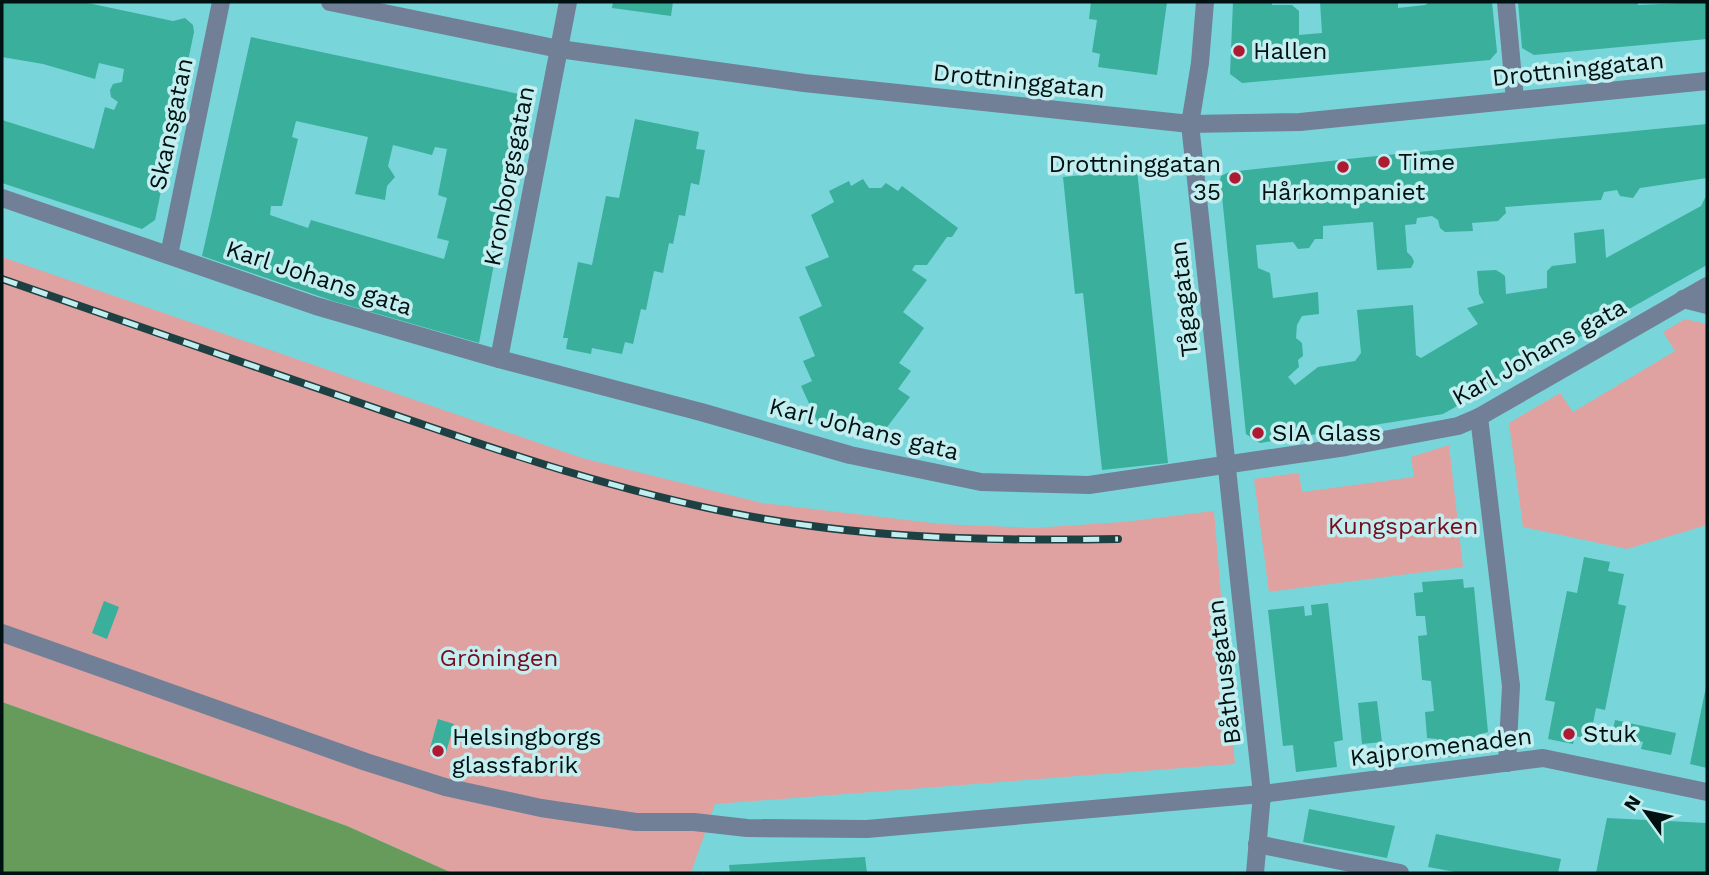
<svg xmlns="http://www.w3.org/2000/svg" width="1709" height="875" viewBox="0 0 1709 875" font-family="'Work Sans',sans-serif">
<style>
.green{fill:#dfa2a1}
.water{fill:#679b5b}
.building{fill:#39af9c;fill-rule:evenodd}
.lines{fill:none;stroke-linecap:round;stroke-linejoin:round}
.service{stroke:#718097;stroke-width:18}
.pedestrian{stroke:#718097;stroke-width:18}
.minor{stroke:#718097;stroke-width:18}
.tertiary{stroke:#718097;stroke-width:18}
.rail-casing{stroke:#1d4143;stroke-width:8}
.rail{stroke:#c3eef0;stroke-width:5;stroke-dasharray:16;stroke-linecap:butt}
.poi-dot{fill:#ae1a32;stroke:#c3eef0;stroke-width:2.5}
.labels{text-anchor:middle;stroke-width:7;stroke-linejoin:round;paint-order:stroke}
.poi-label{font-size:24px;fill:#001112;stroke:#c3eef0;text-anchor:start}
.street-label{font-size:24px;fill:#001112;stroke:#c3eef0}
.park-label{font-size:24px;fill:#770c1e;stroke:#c3eef0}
</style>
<rect width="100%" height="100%" fill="#78d6db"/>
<g class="green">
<polygon points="2,257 582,458 762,503 941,524 1033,528 1123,522 1214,511 1235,764 715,804 691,873 452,873 347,826 2,702"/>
<polygon points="1685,319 1707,324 1707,525 1627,549 1523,527 1509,423 1560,393 1573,412 1675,351 1663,332"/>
<polygon points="1449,445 1463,567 1269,592 1254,479 1299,473 1302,492 1414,477 1411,457"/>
</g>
<polygon class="water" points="2,702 347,826 452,873 2,873"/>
<g class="building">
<polygon points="2,2 83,2 173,21 185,18 193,25 194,32 155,220 142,229 2,183 2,120 94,149 105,107 114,110 118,102 111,97 110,90 113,84 122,82 124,69 99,63 95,79 43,64 2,57"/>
<polygon points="613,2 673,2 671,16 612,8"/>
<polygon points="1091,2 1167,2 1157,75 1098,67 1100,54 1092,52 1097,20 1089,19"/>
<polygon points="1233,2 1272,2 1272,5 1292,5 1299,11 1299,35 1322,33 1320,2 1398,2 1398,8 1425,5 1430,2 1492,2 1497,52 1490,60 1242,83 1230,74"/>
<polygon points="1518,2 1638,2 1638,5 1707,2 1707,39 1534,55 1522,48"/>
<path d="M 251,37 L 519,94 L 524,106 L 479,343 L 333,301 L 202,256 ZM 296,121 L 368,137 L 355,194 L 385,200 L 387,186 L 395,177 L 388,166 L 393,145 L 432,155 L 435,147 L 447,149 L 438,195 L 447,198 L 437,238 L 449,241 L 444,259 L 311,220 L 308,228 L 270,215 L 271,206 L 282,206 L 298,139 L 292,137 Z"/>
<polygon points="635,119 699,132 696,149 705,150 699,185 691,183 685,216 679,215 673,244 669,243 663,273 654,271 646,310 641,309 633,344 625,342 622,354 592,348 591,354 566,349 568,338 563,338 578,262 592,265 606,196 619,198"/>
<polygon points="1707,124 1707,178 1640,188 1633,198 1620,196 1617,190 1604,192 1601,200 1505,207 1506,213 1498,221 1472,223 1473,231 1445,232 1440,228 1438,220 1432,216 1417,218 1416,224 1405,225 1407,252 1412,257 1414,262 1411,268 1377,270 1373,222 1323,226 1323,239 1315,239 1309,248 1298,249 1293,242 1256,245 1258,268 1270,273 1273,298 1318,292 1319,314 1302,316 1297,325 1296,338 1302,343 1303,356 1298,360 1299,367 1288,377 1295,385 1318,367 1355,361 1361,353 1357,310 1413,305 1416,355 1421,358 1478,324 1467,308 1484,303 1479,294 1477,271 1496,270 1501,273 1505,276 1506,294 1547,288 1547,271 1552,266 1576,263 1574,233 1604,229 1606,258 1701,206 1707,194 1707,265 1443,414 1260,443 1246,434 1222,196 1218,190 1221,176 1229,172 1367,157"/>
<polygon points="1137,170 1168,463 1102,470 1083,293 1075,294 1063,177"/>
<polygon points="863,179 869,188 881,188 886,183 898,191 902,186 958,228 952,237 947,237 927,265 915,265 912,270 927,280 903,312 924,328 899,363 911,371 898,389 910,397 881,435 870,429 830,422 820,427 801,386 812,381 803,361 815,356 799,317 822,306 805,267 829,257 811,215 834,202 829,191 849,181 851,186"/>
<polygon points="1584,557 1610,562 1608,571 1624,574 1618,604 1626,606 1605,710 1596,708 1590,739 1575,736 1573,744 1548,739 1555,702 1545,700 1567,591 1577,593"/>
<polygon points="1463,579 1464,588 1474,587 1488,732 1478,735 1479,748 1460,753 1461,756 1438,758 1437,739 1427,738 1425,712 1434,711 1431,681 1422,680 1418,636 1427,635 1425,616 1416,616 1414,593 1423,592 1422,582"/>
<polygon points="104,601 119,607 107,639 92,633"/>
<polygon points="1328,603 1343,740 1334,742 1337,767 1296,772 1293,745 1283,746 1268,610 1304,606 1305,616 1312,615 1311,605"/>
<polygon points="1706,687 1707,687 1707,768 1690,764"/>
<polygon points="1377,701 1382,742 1362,744 1358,703"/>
<polygon points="438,719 454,724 445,756 429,752"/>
<polygon points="1615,720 1676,733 1671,755 1641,749 1643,742 1612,735"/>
<polygon points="1309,809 1395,826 1387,858 1303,842"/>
<polygon points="1607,818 1707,823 1707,873 1596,873"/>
<polygon points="1436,834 1561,859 1558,873 1461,873 1428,867"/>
<polygon points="865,857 867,873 730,873 729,865"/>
</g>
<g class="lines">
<polyline class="service" points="1257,844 1400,873"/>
<g class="pedestrian">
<polyline points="2,633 366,762 445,787 541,808 636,822 694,822 747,828 867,829 1262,794 1543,758 1707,792"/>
<polyline points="1507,763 1511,686"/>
</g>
<g class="minor">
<polyline points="1205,2 1200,63 1190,124 1262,794 1255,873"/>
<polyline points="1506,2 1515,100"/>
<polyline points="2,198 316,306 499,359 701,412 850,455 981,482 1089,485 1346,447 1458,426 1479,417 1707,286"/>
<polyline points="169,255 221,2"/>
<polyline points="1683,299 1707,305"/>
<polyline points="499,359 568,2"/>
<polyline points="1479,417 1511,686"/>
</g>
<polyline class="tertiary" points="330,2 559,49 804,83 1190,124 1300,122 1707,81"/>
<defs>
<path id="rail" d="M 2,279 C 124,321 247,364 369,406 C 499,451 629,496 765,519 C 882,539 999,541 1118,539"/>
</defs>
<use href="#rail" class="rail-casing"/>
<use href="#rail" class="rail"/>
</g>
<g class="poi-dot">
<circle cx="1239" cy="51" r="7"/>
<circle cx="1384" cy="162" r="7"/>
<circle cx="1343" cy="167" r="7"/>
<circle cx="1235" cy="178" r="7"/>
<circle cx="1258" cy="433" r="7"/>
<circle cx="1569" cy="734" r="7"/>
<circle cx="438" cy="751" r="7"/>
</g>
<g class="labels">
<g class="poi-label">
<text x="1253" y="59">Hallen</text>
<text x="1398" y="170">Time</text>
<text x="1221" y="172" text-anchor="end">Drottninggatan<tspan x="1221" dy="28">35</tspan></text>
<text x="1343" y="200" text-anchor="middle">Hårkompaniet</text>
<text x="1272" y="441">SIA Glass</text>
<text x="1583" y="742">Stuk</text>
<text x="452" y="745">Helsingborgs<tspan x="452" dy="28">glassfabrik</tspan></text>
</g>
<g class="street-label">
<text transform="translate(1578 69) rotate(-6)" y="8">Drottninggatan</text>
<text transform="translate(1019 81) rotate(6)" y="8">Drottninggatan</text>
<text transform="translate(171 124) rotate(-78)" y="8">Skansgatan</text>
<text transform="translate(509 176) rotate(-79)" y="8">Kronborgsgatan</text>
<text transform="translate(319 278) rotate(18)" y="8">Karl Johans gata</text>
<text transform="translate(1184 299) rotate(-96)" y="8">Tågagatan</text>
<text transform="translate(1539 352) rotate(-29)" y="8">Karl Johans gata</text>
<text transform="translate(864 429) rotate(14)" y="8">Karl Johans gata</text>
<text transform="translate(1224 672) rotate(-97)" y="8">Båthusgatan</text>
<text transform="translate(1441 747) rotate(-7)" y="8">Kajpromenaden</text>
</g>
<g class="park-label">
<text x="1403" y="534">Kungsparken</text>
<text x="499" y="666">Gröningen</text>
</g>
</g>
<rect width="1709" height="875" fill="none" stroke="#001112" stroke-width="7"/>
<g transform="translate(1646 812) rotate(303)" stroke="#c3eef0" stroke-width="5" paint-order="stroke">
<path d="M0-5L12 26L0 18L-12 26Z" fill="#001112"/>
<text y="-10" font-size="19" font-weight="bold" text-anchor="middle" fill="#001112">N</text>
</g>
</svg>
